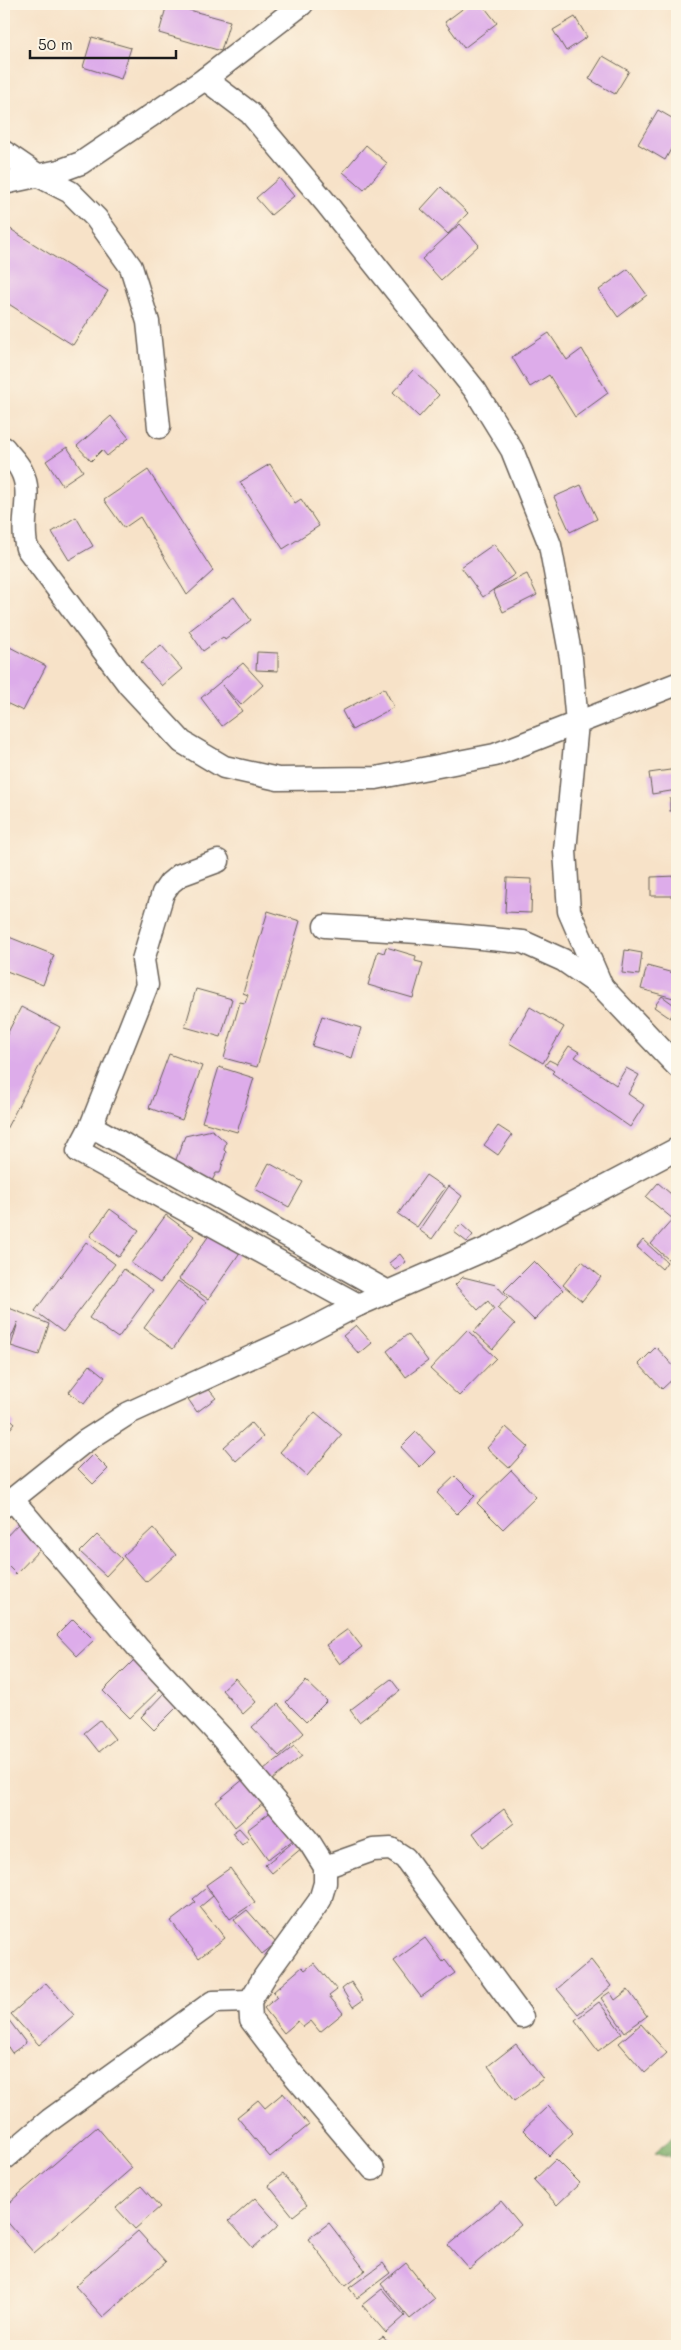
<svg xmlns="http://www.w3.org/2000/svg" width="681" height="2350" viewBox="0 0 681 2350" font-family="Mali,sans-serif">
<style>
.forest{fill:url(#forest-crowns);stroke:#4b6442}
.building{fill:#ddacea}
.lines{fill:none;stroke-linecap:round;stroke-linejoin:round}
.minor-casing{stroke:#696158;stroke-width:25}
.minor{stroke:#fff;stroke-width:22}
</style>
<defs>
<pattern id="forest-crowns" width="20" height="18" patternUnits="userSpaceOnUse" patternTransform="scale(1.25)"><rect width="20" height="18" fill="#7aac67"/><path d="M2 6a3 3 0 1 1 6 0M12 15a3 3 0 1 1 6 0" fill="none" stroke="#638b54"/></pattern>
</defs>
<rect width="100%" height="100%" fill="#fcf5e5"/>
<filter id="ink" filterUnits="userSpaceOnUse"><feTurbulence type="fractalNoise" baseFrequency=".02" numOctaves="2"/><feDisplacementMap in="SourceGraphic" scale="10" xChannelSelector="R" yChannelSelector="G"/><feConvolveMatrix kernelMatrix="1 2 1 2 8 2 1 2 1" color-interpolation-filters="sRGB"/></filter>
<filter id="wash" filterUnits="userSpaceOnUse"><feTurbulence type="fractalNoise" baseFrequency=".0096" numOctaves="4" result="noise"/><feDisplacementMap in="SourceGraphic" scale="20" xChannelSelector="R" yChannelSelector="G"/><feGaussianBlur stdDeviation="1.12" result="paint"/><feColorMatrix in="noise" values="0 0 0 0 0 0 0 0 0 0 0 0 0 0 0 0 0 1.4 0 .05"/><feComposite in="paint" operator="in"/></filter>
<g filter="url(#wash)">
<rect width="100%" height="100%" fill="#f7e2c8"/>
<polygon class="forest" points="677,2134 677,2159 655,2152"/>
<g id="blocks">
<g class="building">
<polygon points="167,4 230,21 221,51 159,33"/>
<polygon points="469,4 482,4 497,23 464,48 445,22"/>
<polygon points="575,17 587,37 566,51 553,30"/>
<polygon points="92,37 131,48 121,79 83,67"/>
<polygon points="603,56 629,71 615,94 589,79"/>
<polygon points="658,110 677,121 677,138 665,160 638,144"/>
<polygon points="366,145 387,163 364,190 343,172"/>
<polygon points="279,178 294,196 271,215 256,198"/>
<polygon points="441,187 468,213 448,234 421,209"/>
<polygon points="460,224 479,245 441,280 422,259"/>
<polygon points="4,225 108,291 73,345 4,301"/>
<polygon points="628,269 647,295 618,317 599,290"/>
<polygon points="549,333 567,360 582,349 608,393 575,417 549,375 530,387 512,357"/>
<polygon points="413,370 439,395 419,417 393,392"/>
<polygon points="111,416 129,438 107,456 102,450 91,461 77,446"/>
<polygon points="67,447 83,471 62,485 46,461"/>
<polygon points="270,464 295,503 301,499 319,526 283,549 240,482"/>
<polygon points="148,470 213,571 187,595 140,517 124,528 104,500"/>
<polygon points="581,485 597,519 570,532 554,497"/>
<polygon points="76,517 93,546 69,560 52,532"/>
<polygon points="494,544 515,574 483,597 461,567"/>
<polygon points="527,574 537,595 503,612 493,590"/>
<polygon points="234,597 251,620 225,640 223,637 203,651 189,631"/>
<polygon points="4,644 46,666 23,711 4,702"/>
<polygon points="161,645 182,669 162,686 141,662"/>
<polygon points="257,652 278,653 278,671 256,670"/>
<polygon points="243,663 263,685 241,705 222,685 242,711 222,726 201,698"/>
<polygon points="384,688 394,707 352,730 342,711"/>
<polygon points="677,769 677,790 652,794 649,773"/>
<rect x="670" y="799" width="7" height="12"/>
<polygon points="677,876 677,896 651,896 651,877"/>
<polygon points="507,878 532,879 531,913 505,912"/>
<polygon points="675,907 677,907 677,943 673,943"/>
<polygon points="268,911 300,921 257,1067 224,1058 240,1002 245,1003 248,995 243,993"/>
<polygon points="4,935 54,955 43,985 4,970"/>
<polygon points="386,947 416,956 415,961 423,963 413,998 368,985 378,951 384,953"/>
<polygon points="625,950 642,953 639,975 622,973"/>
<polygon points="647,966 677,974 677,999 641,989"/>
<polygon points="196,989 232,999 221,1037 185,1027"/>
<polygon points="662,996 677,1007 670,1018 654,1007"/>
<polygon points="21,1007 60,1027 4,1133 4,1040"/>
<polygon points="530,1007 564,1027 543,1063 509,1043"/>
<polygon points="322,1016 361,1028 352,1058 312,1046"/>
<polygon points="569,1046 579,1052 575,1057 616,1085 626,1068 639,1075 628,1094 644,1105 630,1127 552,1073 554,1071 545,1065 549,1060 557,1064"/>
<polygon points="169,1054 202,1066 182,1120 149,1108"/>
<polygon points="219,1067 254,1078 237,1132 202,1122"/>
<polygon points="498,1126 512,1135 498,1155 484,1145"/>
<polygon points="212,1130 226,1142 224,1150 226,1152 220,1173 216,1173 212,1181 198,1182 175,1162 185,1136"/>
<polygon points="269,1163 303,1182 289,1207 255,1189"/>
<polygon points="426,1175 445,1188 417,1227 398,1214"/>
<polygon points="658,1183 677,1199 677,1251 669,1260 651,1244 673,1219 646,1197"/>
<polygon points="449,1186 462,1196 432,1239 419,1230"/>
<polygon points="110,1209 139,1230 119,1257 90,1236"/>
<polygon points="166,1215 194,1236 160,1283 131,1263"/>
<polygon points="461,1224 473,1235 467,1242 454,1232"/>
<polygon points="212,1231 241,1251 208,1299 179,1279"/>
<polygon points="643,1240 667,1262 662,1269 637,1247"/>
<polygon points="86,1242 115,1264 63,1332 35,1311"/>
<polygon points="400,1254 406,1262 395,1270 389,1263"/>
<polygon points="534,1261 563,1290 534,1320 504,1291"/>
<polygon points="582,1261 601,1277 582,1301 563,1285"/>
<polygon points="124,1269 153,1290 118,1338 89,1318"/>
<polygon points="463,1277 496,1285 508,1298 497,1308 515,1324 493,1349 474,1332 494,1309 488,1301 478,1310 455,1285"/>
<polygon points="178,1281 206,1302 173,1349 144,1328"/>
<polygon points="4,1306 49,1324 39,1355 11,1346 18,1322 7,1347 4,1345"/>
<polygon points="356,1325 372,1343 359,1354 343,1336"/>
<polygon points="467,1330 496,1358 459,1396 430,1369"/>
<polygon points="408,1334 428,1361 406,1377 387,1351"/>
<polygon points="656,1347 677,1370 677,1375 662,1389 639,1364"/>
<polygon points="90,1365 105,1377 84,1404 69,1392"/>
<polygon points="206,1386 216,1398 197,1412 188,1399"/>
<polygon points="315,1412 342,1435 307,1476 280,1452"/>
<polygon points="4,1413 15,1423 4,1436"/>
<polygon points="251,1423 263,1437 236,1461 224,1447"/>
<polygon points="506,1427 528,1447 509,1468 487,1448"/>
<polygon points="416,1432 435,1452 420,1467 401,1447"/>
<polygon points="93,1454 108,1469 93,1484 78,1469"/>
<polygon points="511,1470 536,1497 503,1529 477,1503"/>
<polygon points="455,1476 475,1496 457,1514 437,1493"/>
<polygon points="18,1524 42,1547 16,1574 4,1562 4,1539"/>
<polygon points="153,1528 176,1555 146,1582 123,1556"/>
<polygon points="97,1535 122,1559 106,1576 80,1552"/>
<polygon points="73,1619 94,1640 77,1656 57,1635"/>
<polygon points="348,1629 362,1647 340,1664 326,1645"/>
<polygon points="135,1659 162,1687 130,1718 103,1691"/>
<polygon points="235,1678 256,1702 243,1714 222,1690"/>
<polygon points="391,1679 400,1691 359,1722 350,1710"/>
<polygon points="306,1681 327,1701 306,1722 286,1702"/>
<polygon points="167,1690 181,1703 154,1730 141,1717"/>
<polygon points="278,1704 304,1733 279,1756 252,1727"/>
<polygon points="100,1720 115,1739 99,1752 84,1733"/>
<polygon points="294,1746 302,1756 272,1780 264,1770"/>
<polygon points="245,1778 265,1802 235,1827 216,1802"/>
<polygon points="504,1809 514,1823 483,1847 473,1833"/>
<polygon points="272,1811 293,1840 268,1859 247,1830"/>
<polygon points="239,1828 249,1839 242,1845 232,1833"/>
<polygon points="297,1839 303,1847 272,1873 265,1865"/>
<polygon points="230,1868 255,1902 230,1919 206,1885"/>
<polygon points="206,1888 213,1896 200,1907 225,1938 199,1958 171,1921 196,1902 193,1899"/>
<polygon points="247,1910 276,1943 262,1954 234,1920"/>
<polygon points="425,1938 443,1962 445,1960 455,1973 421,1997 394,1961"/>
<polygon points="591,1960 611,1986 578,2014 557,1989"/>
<polygon points="314,1963 337,1990 329,1996 343,2013 320,2032 311,2021 303,2027 298,2021 284,2033 264,2008 277,1997 273,1992 302,1967 305,1970"/>
<polygon points="351,1982 363,2000 353,2007 342,1989"/>
<polygon points="46,1983 74,2015 39,2045 11,2014"/>
<polygon points="628,1990 647,2016 625,2032 601,1998 610,1992 615,2000"/>
<polygon points="599,2002 622,2033 598,2051 575,2020"/>
<polygon points="8,2019 26,2043 12,2053 4,2041 4,2023"/>
<polygon points="641,2024 667,2053 645,2073 619,2043"/>
<polygon points="516,2044 543,2079 514,2101 488,2066"/>
<polygon points="283,2093 309,2125 270,2157 237,2117 258,2100 265,2108"/>
<polygon points="548,2106 573,2133 549,2156 523,2130"/>
<polygon points="97,2127 132,2168 34,2253 4,2218 4,2207"/>
<polygon points="556,2159 580,2183 557,2205 534,2180"/>
<polygon points="283,2174 307,2205 293,2216 268,2185"/>
<polygon points="141,2186 160,2207 135,2229 116,2208"/>
<polygon points="255,2198 279,2225 253,2248 229,2221"/>
<polygon points="501,2201 521,2225 469,2269 448,2245"/>
<polygon points="329,2223 365,2270 345,2286 308,2239"/>
<polygon points="138,2231 166,2262 103,2317 75,2286"/>
<polygon points="383,2263 390,2273 357,2298 349,2288"/>
<polygon points="406,2263 435,2299 410,2319 381,2284"/>
<polygon points="382,2289 405,2316 386,2333 362,2305"/>
<polygon points="383,2337 391,2346 371,2346"/>
</g>
</g>
</g>
<g filter="url(#ink)">
<use href="#blocks" fill-opacity="0" stroke="#696158" stroke-width="1"/>
<g class="lines">
<defs>
<g id="minor">
<polyline points="205,79 250,113 326,203 475,390 512,450 550,545 571,658 577,723 565,851 569,911 602,987"/>
<polyline points="4,152 39,176 70,192 96,218 131,267 148,322 159,427"/>
<polyline points="4,183 59,171 81,163 205,79 302,4"/>
<path d="M 4,448 C 9,455 17,462 21,470 C 34,494 19,522 27,548 L 129,685 L 182,742 L 224,767 L 278,779 L 376,778 L 495,755 L 677,684"/>
<polyline points="218,861 180,875 170,883 163,893 143,960 147,985 91,1126 78,1151 358,1305"/>
<polyline points="325,926 418,932 523,942 563,960 602,987 677,1066"/>
<polyline points="91,1126 388,1292"/>
<polyline points="12,1499 139,1649 221,1737 310,1843 325,1867 325,1883 320,1900 265,1976 250,2001 251,2020 287,2067 373,2169"/>
<polyline points="4,1506 84,1442 129,1413 304,1333 358,1305 493,1246 677,1149"/>
<polyline points="325,1867 373,1850 391,1849 405,1858 522,2017"/>
<polyline points="4,2159 50,2120 213,2002 250,2001"/>
</g>
</defs>
<use href="#minor" class="minor-casing"/>
<use href="#minor" class="minor"/>
</g>
</g>
<rect width="681" height="2350" fill="none" stroke="#fcf5e5" stroke-width="20"/>
<path d="M30 50v8h146v-8" fill="none" stroke="#1c1c1c" stroke-width="2.5"/>
<text x="38" y="50" font-size="15" fill="#1c1c1c" stroke="#fcf5e5" stroke-width="4" paint-order="stroke">50 m</text>
</svg>
